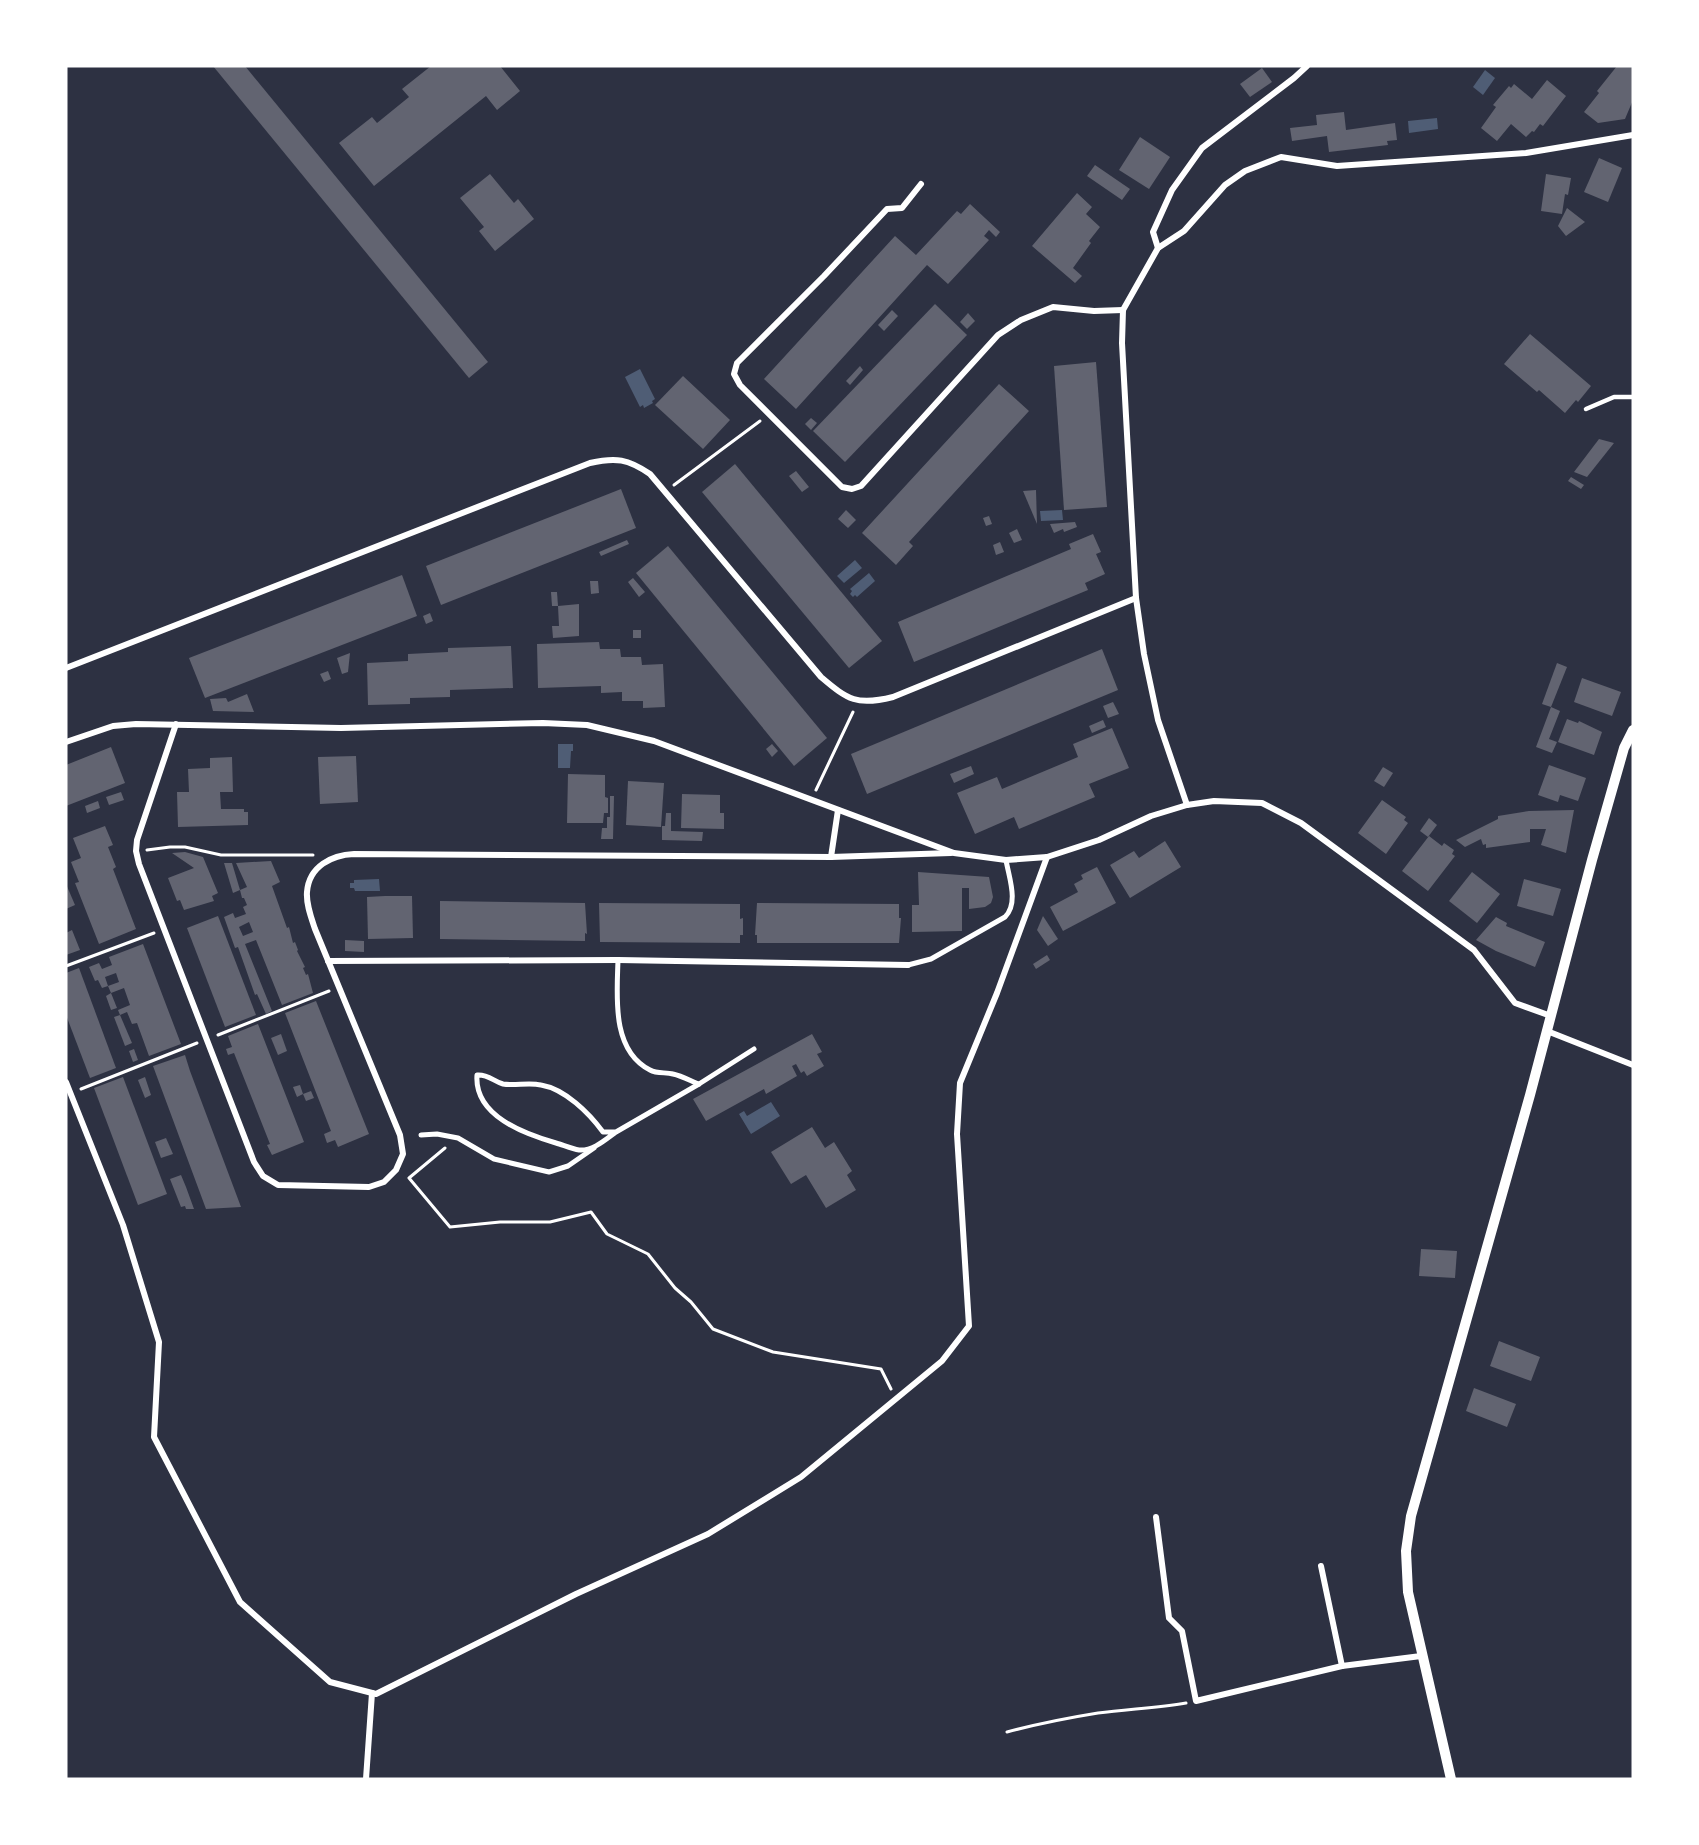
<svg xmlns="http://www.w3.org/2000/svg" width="1699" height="1845" viewBox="0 0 1699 1845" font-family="'Fira Sans Condensed',sans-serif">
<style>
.water{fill:#4f5d75}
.building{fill:#626471;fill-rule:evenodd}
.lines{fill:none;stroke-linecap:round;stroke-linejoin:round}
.path{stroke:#fff;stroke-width:3}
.service{stroke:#fff;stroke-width:4.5}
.pedestrian{stroke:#fff;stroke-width:5}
.minor{stroke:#fff;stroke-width:6}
.tertiary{stroke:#fff;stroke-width:10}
</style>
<rect width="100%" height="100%" fill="#2d3142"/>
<g class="water">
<polygon points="1485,70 1495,78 1483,95 1473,87"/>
<polygon points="1437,118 1438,129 1409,133 1408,121"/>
<polygon points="640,369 655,399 652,401 653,403 644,408 643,405 640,407 625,377"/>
<polygon points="1062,510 1063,520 1041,521 1040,511"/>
<polygon points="855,560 862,568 844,583 837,576"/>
<polygon points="869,573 875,581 857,597 855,595 853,597 850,594 852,591 850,589"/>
<polygon points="558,744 573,744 573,751 571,751 570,768 558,768"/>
<polygon points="379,879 380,891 355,891 354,888 350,888 350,883 354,883 354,880"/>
<polygon points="771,1102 780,1116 751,1134 739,1114 744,1111 747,1116"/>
</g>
<g class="building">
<polygon points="213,66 245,66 488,362 469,378"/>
<polygon points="431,66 500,66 520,91 497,110 486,96 374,186 339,143 372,117 377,123 409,97 402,89"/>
<polygon points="1617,66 1633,66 1633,100 1625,119 1598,123 1584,112 1599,93 1597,91"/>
<polygon points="1262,68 1272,82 1250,97 1240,84"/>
<polygon points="1547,80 1566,96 1543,126 1540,124 1534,132 1532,131 1526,137 1511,124 1497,141 1481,128 1496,107 1493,105 1509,86 1511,88 1514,84 1532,99"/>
<polygon points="1344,112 1346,130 1395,123 1397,140 1387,141 1388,145 1329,152 1327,136 1292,141 1290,128 1317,125 1316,115"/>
<polygon points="1140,137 1170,157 1149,189 1119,170"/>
<polygon points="1599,158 1622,168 1608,202 1584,192"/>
<polygon points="1095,165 1130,189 1122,200 1087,176"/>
<polygon points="490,174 514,203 518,199 534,219 495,251 479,231 484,227 460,198"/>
<polygon points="1546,174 1571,178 1568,195 1565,194 1562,214 1541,211"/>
<polygon points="1077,193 1092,207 1086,214 1100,227 1089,241 1091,243 1073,268 1082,276 1075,283 1032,246"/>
<polygon points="970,204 1000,232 996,237 989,230 984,236 989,240 948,284 927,265 796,409 764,379 895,236 916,255 957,211 961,214"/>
<polygon points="1567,208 1585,222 1566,236 1558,226"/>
<polygon points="935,304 967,335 845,462 813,431"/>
<polygon points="892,310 898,316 884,331 878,325"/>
<polygon points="968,313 975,321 967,329 960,322"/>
<polygon points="1530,334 1591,386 1578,402 1576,400 1565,413 1539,390 1537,392 1504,364"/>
<polygon points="1096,362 1107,507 1064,510 1054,366"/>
<polygon points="860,366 863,370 850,385 846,381"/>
<polygon points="683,376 730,420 703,449 655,405"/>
<polygon points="999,384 1029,411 909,542 913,546 896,565 862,533"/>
<polygon points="811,418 817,423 811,430 805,424"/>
<polygon points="1599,439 1614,443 1587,477 1574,472"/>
<polygon points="735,464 882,641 849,668 702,492"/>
<polygon points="796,471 809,487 802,492 789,476"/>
<polygon points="1571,477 1584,485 1581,489 1568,481"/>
<polygon points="621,489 636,528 441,605 426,566"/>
<polygon points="1036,490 1037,524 1023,491"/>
<polygon points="846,510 856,520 848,528 838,519"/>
<polygon points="989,516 992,524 986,526 983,518"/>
<polygon points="1075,522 1077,527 1064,532 1063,529 1054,533 1050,524"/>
<polygon points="1017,529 1022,540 1014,543 1009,533"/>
<polygon points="1093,534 1101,552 1096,554 1105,574 1085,583 1088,590 914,662 898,622 1071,549 1069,544"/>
<polygon points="627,540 629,544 601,556 599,552"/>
<polygon points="1000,542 1004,552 996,555 993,545"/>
<polygon points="668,546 827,738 794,766 636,573"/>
<polygon points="402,575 417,616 205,698 189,658"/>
<polygon points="633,578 645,592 639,597 628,582"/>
<polygon points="590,581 598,581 599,593 591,594"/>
<polygon points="551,592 557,592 558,606 552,606"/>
<polygon points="579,604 579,636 553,638 552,626 559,626 558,606"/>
<polygon points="430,613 433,621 426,624 423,616"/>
<rect x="633" y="630" width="8" height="8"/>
<polygon points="599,642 600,649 620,649 621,657 641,657 642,665 663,664 665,707 643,708 643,701 622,701 622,692 601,693 601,686 538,688 537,644"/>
<polygon points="511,646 513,688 450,690 450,697 410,698 410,704 368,705 367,663 408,661 408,654 448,652 448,648"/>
<polygon points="1102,649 1118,690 867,794 851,754"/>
<polygon points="350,653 348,672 342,674 337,658"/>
<polygon points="1557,663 1567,667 1551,707 1542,704"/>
<polygon points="328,671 331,679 324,682 320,674"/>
<polygon points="1582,678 1621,692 1612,716 1574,702"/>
<polygon points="247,694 254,712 213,711 210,699 226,698 228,702"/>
<polygon points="1113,702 1119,714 1108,718 1103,706"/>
<polygon points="1551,707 1560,711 1549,739 1557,742 1552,753 1536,747"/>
<polygon points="1567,719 1578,723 1579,721 1602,732 1594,755 1558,742"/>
<polygon points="1103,720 1106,727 1092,733 1089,726"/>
<polygon points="1112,728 1129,768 1089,784 1095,797 1019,829 1014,817 975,834 957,793 997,777 1002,789 1078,757 1073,744"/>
<polygon points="772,744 778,751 772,757 766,749"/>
<polygon points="111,747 125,783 66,806 66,765"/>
<polygon points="356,756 358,802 320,804 318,757"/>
<polygon points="232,757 233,792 220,792 221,809 244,809 244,812 248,812 248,825 178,827 177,792 189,792 188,769 210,768 210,758"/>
<polygon points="1549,765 1586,778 1578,801 1560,795 1558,802 1538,795"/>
<polygon points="971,766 974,774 954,783 950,774"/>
<polygon points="1383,767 1393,773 1384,787 1374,781"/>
<polygon points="568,774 605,775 605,797 608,798 608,813 604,813 603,823 567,823"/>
<polygon points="628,781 664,783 661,827 626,825"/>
<polygon points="121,792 124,800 109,805 106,797"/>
<polygon points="682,794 720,795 720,813 724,813 724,829 681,828"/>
<polygon points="610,796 614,796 613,839 601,839 602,828 607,828 607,817 610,817"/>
<polygon points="1382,800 1406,817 1404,820 1408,823 1386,854 1358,833"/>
<polygon points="98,801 100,808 87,813 85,806"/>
<polygon points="1574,810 1566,853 1541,845 1546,829 1530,829 1530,842 1486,848 1486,844 1483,845 1481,839 1465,847 1456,840 1498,819 1498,816 1529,811"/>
<polygon points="666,813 671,813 671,831 703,832 702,841 662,840 662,826 665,826"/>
<polygon points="1429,818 1437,825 1428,837 1420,831"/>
<polygon points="105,826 113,845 108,847 116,867 113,869 136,929 99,944 75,883 79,882 71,862 81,858 73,838"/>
<polygon points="1429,836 1442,846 1444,843 1454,850 1452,854 1455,856 1428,891 1402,871"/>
<polygon points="1165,841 1181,867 1130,898 1110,865 1134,851 1139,858"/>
<polygon points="185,852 203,857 218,893 212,896 214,901 184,910 180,900 177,901 168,878 194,868 172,853"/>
<path d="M 271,861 L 280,882 L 272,886 L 287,928 L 289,927 L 293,943 L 295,942 L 298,950 L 297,951 L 305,967 L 303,968 L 306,975 L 308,974 L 313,993 L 282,1005 L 256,940 L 245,944 L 272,1011 L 266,1014 L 257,994 L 255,995 L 238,947 L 235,948 L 224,917 L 233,913 L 235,918 L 246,914 L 243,907 L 247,905 L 244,898 L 242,898 L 240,890 L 247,887 L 236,863 ZM 249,922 L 253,932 L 243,936 L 239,927 Z"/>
<polygon points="224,863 232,863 240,890 233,893"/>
<polygon points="1097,867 1116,903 1063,931 1050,907 1078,892 1074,884 1083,879 1081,875"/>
<polygon points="918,872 989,877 993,897 991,903 985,907 969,909 969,888 962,888 962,931 912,932 912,905 919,905"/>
<polygon points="1472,872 1500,894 1477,923 1449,901"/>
<polygon points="1524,879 1561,889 1553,916 1517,906"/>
<polygon points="66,884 75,905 66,909"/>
<polygon points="385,896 412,896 413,938 368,939 367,897"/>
<polygon points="440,901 585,903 587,934 585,933 585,941 440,939"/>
<polygon points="599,903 740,904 740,919 743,918 743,935 740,935 740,943 600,942"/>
<polygon points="757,903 899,904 899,918 901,918 899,943 757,943 757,935 755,935"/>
<polygon points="218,916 256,1015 225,1027 187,928"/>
<polygon points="1043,916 1058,939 1048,946 1037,930"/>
<polygon points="1496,917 1507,923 1506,926 1545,942 1535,967 1496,951 1476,940"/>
<polygon points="72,930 80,950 66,955 66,933"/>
<polygon points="345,940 364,941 364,952 345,951"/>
<polygon points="143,944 181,1044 149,1056 137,1023 132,1024 127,1012 120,1015 118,1010 130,1005 124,988 111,993 108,986 119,982 116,973 105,977 108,986 102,988 98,980 95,981 89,967 99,963 102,969 112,965 109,957"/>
<polygon points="1047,955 1050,960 1036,969 1033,964"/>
<polygon points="79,968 116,1068 90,1078 66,1015 66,973"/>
<polygon points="111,993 117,1008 111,1010 106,996"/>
<polygon points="316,1001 369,1134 338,1147 335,1140 327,1143 324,1134 331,1131 285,1013"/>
<polygon points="120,1015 132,1043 125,1046 114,1017"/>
<polygon points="258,1024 304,1142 272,1155 267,1145 270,1144 234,1053 228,1055 226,1049 232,1047 228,1036"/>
<polygon points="281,1034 287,1051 278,1055 271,1038"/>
<polygon points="812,1034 822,1052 817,1054 824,1066 807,1076 804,1071 801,1073 796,1064 792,1066 797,1076 766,1094 764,1089 706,1121 693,1099"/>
<polygon points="134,1049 138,1060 133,1062 129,1051"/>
<polygon points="185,1055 190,1071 241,1207 206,1209 153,1066"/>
<polygon points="123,1077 167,1194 138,1205 94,1088"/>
<polygon points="145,1077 151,1095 145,1098 138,1080"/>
<polygon points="300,1085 303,1094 297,1097 293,1087"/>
<polygon points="311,1091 314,1098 306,1101 303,1094"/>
<polygon points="812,1127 825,1148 834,1142 852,1171 847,1175 856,1190 826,1208 806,1175 791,1184 771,1152"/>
<polygon points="166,1138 173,1154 161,1158 155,1142"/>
<polygon points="181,1175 186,1187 194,1209 186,1209 185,1206 181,1207 170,1179"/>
<polygon points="1421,1249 1457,1251 1455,1278 1419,1276"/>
<polygon points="1499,1341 1540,1357 1531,1381 1490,1366"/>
<polygon points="1474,1388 1516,1404 1507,1427 1466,1411"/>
</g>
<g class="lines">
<g class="path">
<polyline points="674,485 760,421"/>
<polyline points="816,790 853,712"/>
<polyline points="147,850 170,847 185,847 221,855 313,855"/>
<polyline points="66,966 154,933"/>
<polyline points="218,1035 329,991"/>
<polyline points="81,1089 197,1043"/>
<polyline points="445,1148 409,1178 450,1227 500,1222 550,1222 591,1212 607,1234 648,1254 675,1288 691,1302 713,1329 773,1352 881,1369 891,1389"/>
<path d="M 1007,1732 C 1037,1724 1067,1718 1098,1713 C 1127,1709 1157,1708 1186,1703"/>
</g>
<polyline class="service" points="1586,409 1614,397 1633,397"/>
<g class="pedestrian">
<path d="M 618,960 C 617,996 611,1050 650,1070 C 657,1074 666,1072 673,1074 C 682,1076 691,1081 699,1084"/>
<path d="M 908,965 L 931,959 L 1005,917 C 1019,903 1009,878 1006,860"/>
<path d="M 616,1132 C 605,1140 593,1151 579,1150 C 572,1149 563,1145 556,1143 C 525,1134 474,1116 477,1075 C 488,1074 493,1081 503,1084 C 515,1086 529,1082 541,1085 C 565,1089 589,1113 603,1132 L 616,1132 L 699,1084 L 754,1049"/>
<polyline points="421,1135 437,1134 458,1138 494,1159 549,1172 568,1166 594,1148"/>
</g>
<g class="minor">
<polyline points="921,184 902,208 887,209 824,276 737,363 734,374 740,385 842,487 852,489 861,486 998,335 1021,320 1053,307 1094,311 1123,310"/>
<polyline points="1158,248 1153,232 1172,190 1202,148 1294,78 1307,66"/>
<path d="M 66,668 L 590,463 C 616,457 628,459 650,474 L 821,677 C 848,700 857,706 893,697 L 1136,598"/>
<path d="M 176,724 L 137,840 L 136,851 L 139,864 L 254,1162 L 263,1176 L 278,1185 L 369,1187 L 384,1182 L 396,1170 L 403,1154 L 400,1135 L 315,929 C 311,917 306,904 307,892 C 309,866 332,855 354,854 L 831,857 L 951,853"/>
<polyline points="66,742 113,726 136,724 341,728 543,723 587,725 654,741 954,853 1006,860 1047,857 1099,840 1151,816 1187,805 1214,801 1262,803 1301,823 1474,950 1515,1003 1551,1016"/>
<polyline points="1187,805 1158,720 1144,654 1136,598 1122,343 1123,310 1158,248 1184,231 1225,185 1245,171 1281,157 1337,166 1526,153 1633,135"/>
<polyline points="831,857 838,810"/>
<polyline points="328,961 618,960 908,965"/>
<polyline points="1547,1031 1633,1065"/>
<polyline points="66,1082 123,1225 159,1342 154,1437 240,1602 330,1682 376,1694 576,1594 708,1534 801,1477 942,1361 969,1326 957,1134 960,1083 997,993 1047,857"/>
<polyline points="1156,1517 1169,1618 1182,1631 1196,1701 1342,1666 1421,1656"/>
<polyline points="1321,1566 1342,1666"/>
<polyline points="366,1779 372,1693"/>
</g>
<polyline class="tertiary" points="1451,1779 1408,1592 1406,1551 1411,1516 1530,1095 1592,860 1624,748 1633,730"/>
</g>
<rect width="1699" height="1845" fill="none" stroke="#ffffff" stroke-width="135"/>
</svg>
